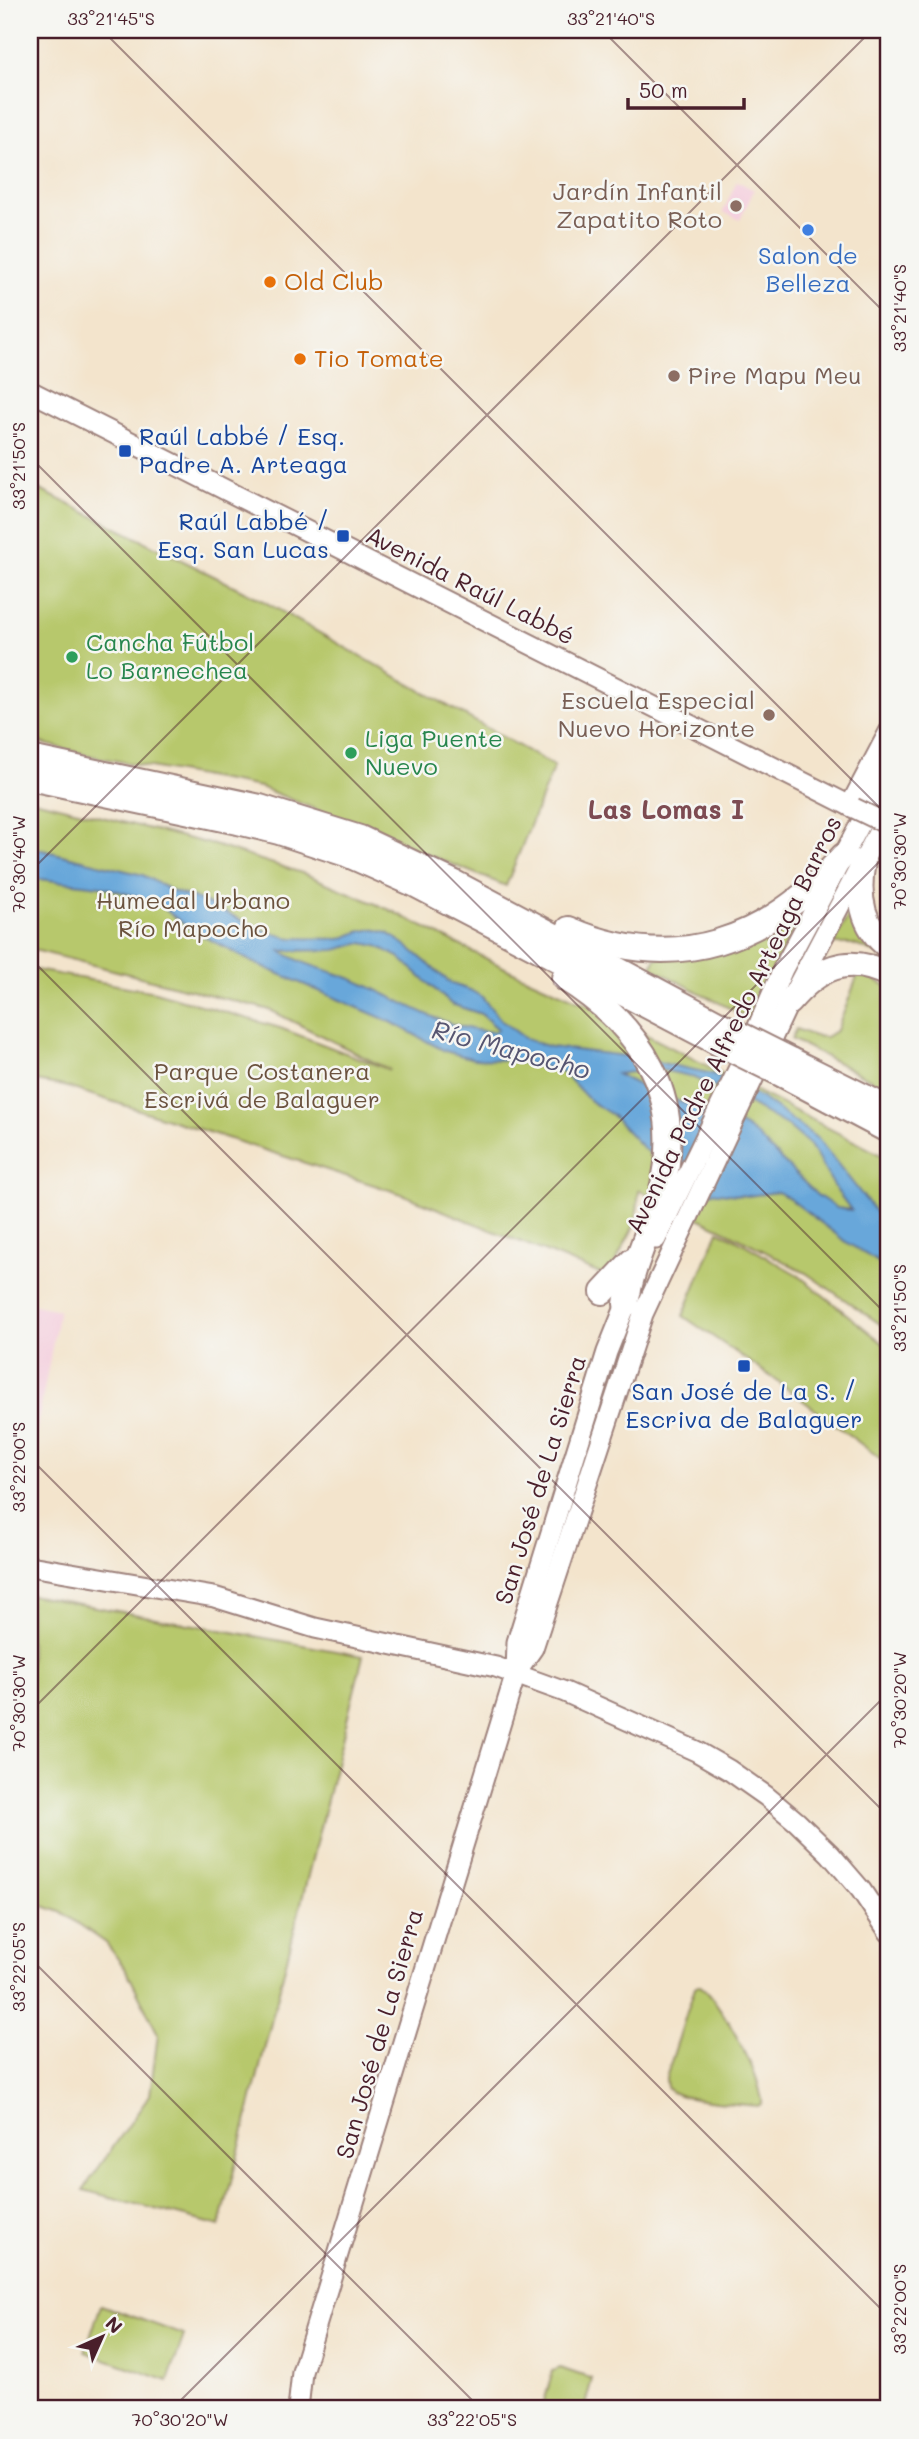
<svg xmlns="http://www.w3.org/2000/svg" width="919" height="2439" viewBox="0 0 919 2439" font-family="Mali,sans-serif">
<style>
.built{fill:#f4cfde}
.green{fill:#b7c86c;stroke:#80744c;stroke-width:2}
.water{fill:#67a7da;stroke:#586382;stroke-width:2;fill-rule:evenodd}
.lines{fill:none;stroke-linecap:round;stroke-linejoin:round}
.secondary-casing{stroke:#9e827c;stroke-width:23}
.highway-casing{stroke:#9e827c;stroke-width:28}
.secondary{stroke:#fff;stroke-width:19}
.highway{stroke:#fff;stroke-width:24}
.secondary-bridge-casing{stroke:#9e827c;stroke-width:23;stroke-linecap:butt}
.highway-bridge-casing{stroke:#9e827c;stroke-width:28;stroke-linecap:butt}
.secondary-bridge{stroke:#fff;stroke-width:19}
.highway-bridge{stroke:#fff;stroke-width:24}
.ticks{fill:none;stroke:#4a1f2b;stroke-width:2;stroke-opacity:0.45}
.education-dot{fill:#8d6e63;stroke:#f6f6f2;stroke-width:2.5}
.shop-dot{fill:#3f7fe0;stroke:#f6f6f2;stroke-width:2.5}
.food-dot{fill:#e8710a;stroke:#f6f6f2;stroke-width:2.5}
.transit-dot{fill:#1a4fb4;stroke:#f6f6f2;stroke-width:2.5}
.leisure-dot{fill:#2e9e5b;stroke:#f6f6f2;stroke-width:2.5}
.labels{text-anchor:middle;stroke-width:5;stroke-linejoin:round;paint-order:stroke}
.education-label{font-size:24px;fill:#785e54;stroke:#f6f6f2;text-anchor:end}
.shop-label{font-size:24px;fill:#366cbe;stroke:#f6f6f2}
.food-label{font-size:24px;fill:#c56008;stroke:#f6f6f2;text-anchor:start}
.transit-label{font-size:24px;fill:#164399;stroke:#f6f6f2;text-anchor:start}
.street-label{font-size:24px;fill:#4a1f2b;stroke:#f6f6f2}
.leisure-label{font-size:24px;fill:#27864d;stroke:#f6f6f2;text-anchor:start}
.park-label{font-size:24px;fill:#6b523e;stroke:#f6f6f2}
.neighbourhood-label{font-size:26px;font-weight:bold;fill:#7d4b52;stroke:#f6f6f2}
.water-label{font-size:26px;font-style:italic;fill:#565571;stroke:#f6f6f2}
.neatline{fill:none;stroke:#4a1f2b;stroke-width:2.5}
.ticks-label{font-size:18px;text-anchor:middle;fill:#4a1f2b}
</style>
<rect width="100%" height="100%" fill="#f6f6f2"/>
<filter id="ink" filterUnits="userSpaceOnUse"><feTurbulence type="fractalNoise" baseFrequency=".0143" numOctaves="2"/><feDisplacementMap in="SourceGraphic" scale="14" xChannelSelector="R" yChannelSelector="G"/><feConvolveMatrix kernelMatrix="1 2 1 2 8 2 1 2 1" color-interpolation-filters="sRGB"/></filter>
<filter id="wash" filterUnits="userSpaceOnUse"><feTurbulence type="fractalNoise" baseFrequency=".00686" numOctaves="4" result="noise"/><feDisplacementMap in="SourceGraphic" scale="28" xChannelSelector="R" yChannelSelector="G"/><feGaussianBlur stdDeviation="1.57" result="paint"/><feColorMatrix in="noise" values="0 0 0 0 0 0 0 0 0 0 0 0 0 0 0 0 0 1.4 0 .05"/><feComposite in="paint" operator="in"/></filter>
<g filter="url(#wash)">
<rect width="100%" height="100%" fill="#f3e4cc"/>
<g class="built">
<polygon points="737,181 754,190 740,220 723,212"/>
<polygon points="30,1304 59,1310 30,1465"/>
</g>
<g class="green">
<polygon points="30,485 256,597 554,766 506,886 260,787 96,757 30,740"/>
<polygon points="30,799 214,845 305,874 390,910 509,970 592,1007 889,1159 889,1330 806,1273 728,1232 639,1190 636,1222 608,1277 399,1193 64,1086 30,1080 30,969 155,992 280,1028 390,1070 270,1010 30,949"/>
<polygon points="851,910 853,917 885,956 852,944 833,944"/>
<polygon points="787,916 792,931 750,1019 652,968 655,959"/>
<polygon points="859,972 889,987 889,1089 791,1039 796,1029 814,1036 826,1037 837,1030"/>
<polygon points="718,1231 730,1236 798,1275 889,1348 889,1465 773,1378 683,1316"/>
<polygon points="30,1595 363,1656 220,2226 83,2190 150,2095 158,2034 127,1971 106,1943 63,1913 30,1901"/>
<path d="M 698,1985 C 714,1991 747,2054 754,2072 C 758,2080 759,2090 762,2099 L 762,2103 L 758,2106 C 741,2104 678,2101 668,2089 C 666,2086 666,2082 666,2078 L 695,1987 Z"/>
<polygon points="101,2305 184,2335 168,2381 85,2352"/>
<polygon points="560,2368 592,2379 584,2409 542,2409 553,2371"/>
</g>
<path class="water" d="M 30,847 L 143,875 L 172,891 L 200,900 L 260,929 L 289,938 L 341,939 L 358,932 L 373,929 L 388,933 L 407,946 L 452,984 L 470,990 L 482,997 L 502,1021 L 526,1039 L 550,1047 L 634,1057 L 713,1074 L 762,1098 L 818,1139 L 889,1229 L 889,1269 L 846,1242 L 790,1199 L 778,1192 L 748,1196 L 709,1192 L 666,1167 L 642,1147 L 612,1115 L 590,1101 L 564,1073 L 558,1070 L 510,1060 L 474,1059 L 445,1051 L 391,1022 L 254,963 L 190,929 L 163,908 L 149,900 L 100,886 L 30,878 ZM 362,943 L 377,946 L 399,957 L 451,1004 L 481,1014 L 498,1029 L 494,1032 C 443,1030 399,998 352,979 C 328,970 303,965 281,951 L 335,950 ZM 657,1069 L 690,1076 L 736,1097 L 788,1126 L 810,1145 L 837,1191 L 851,1210 L 837,1208 L 817,1195 L 757,1136 L 745,1127 L 724,1116 L 656,1094 L 617,1074 Z"/>
</g>
<g filter="url(#ink)">
<g class="lines">
<defs>
<g id="secondary">
<polyline points="30,391 854,808"/>
<polyline points="850,806 889,732"/>
<polyline points="656,1239 749,1047 783,969 889,770"/>
<polyline points="30,1566 214,1597 315,1628 496,1667 565,1692 696,1751 729,1770 766,1796 797,1822 830,1854 861,1890 889,1932"/>
<polyline points="516,1672 533,1648 643,1314 789,1002 889,812"/>
<polyline points="298,2409 302,2372 516,1673 517,1642 607,1352 631,1292"/>
</g>
<g id="highway">
<polyline points="30,758 260,807 360,838 455,883 733,1031"/>
<polyline points="30,778 238,822 279,832 346,854 416,885 726,1047"/>
<path d="M 863,861 C 857,893 861,927 889,947"/>
<path d="M 569,929 C 677,976 769,940 843,856"/>
<path d="M 564,978 C 642,1026 687,1099 661,1193 C 650,1231 632,1265 626,1304"/>
<path d="M 789,1002 C 818,968 847,953 889,975"/>
<polyline points="791,1060 889,1109"/>
<polyline points="783,1075 889,1131"/>
<polyline points="603,1292 632,1261"/>
</g>
</defs>
<use href="#secondary" class="secondary-casing"/>
<use href="#highway" class="highway-casing"/>
<use href="#secondary" class="secondary"/>
<use href="#highway" class="highway"/>
<defs>
<polyline id="secondary-bridge" points="854,808 889,825"/>
<g id="highway-bridge">
<polyline points="733,1031 791,1060"/>
<polyline points="726,1047 783,1075"/>
</g>
</defs>
<use href="#secondary-bridge" class="secondary-bridge-casing"/>
<use href="#highway-bridge" class="highway-bridge-casing"/>
<use href="#secondary-bridge" class="secondary-bridge"/>
<use href="#highway-bridge" class="highway-bridge"/>
</g>
</g>
<path class="ticks" d="M 102,30 L 889,817M 602,30 L 889,317M 30,33 L 33,30M 30,457 L 889,1317M 30,872 L 872,30M 30,958 L 889,1817M 30,1458 L 889,2317M 30,1712 L 889,852M 30,1958 L 481,2409M 172,2409 L 889,1692"/>
<g class="education-dot">
<circle cx="736" cy="206" r="7"/>
<circle cx="674" cy="376" r="7"/>
<circle cx="769" cy="715" r="7"/>
</g>
<circle class="shop-dot" cx="808" cy="230" r="7"/>
<g class="food-dot">
<circle cx="270" cy="282" r="7"/>
<circle cx="300" cy="359" r="7"/>
</g>
<g class="transit-dot">
<rect x="118" y="444" width="14" height="14" rx="3.5"/>
<rect x="336" y="529" width="14" height="14" rx="3.5"/>
<rect x="737" y="1359" width="14" height="14" rx="3.5"/>
</g>
<g class="leisure-dot">
<circle cx="72" cy="657" r="7"/>
<circle cx="351" cy="753" r="7"/>
</g>
<g class="labels">
<g class="education-label">
<text x="722" y="200">Jardín Infantil<tspan x="722" dy="28">Zapatito Roto</tspan></text>
<text x="688" y="384" text-anchor="start">Pire Mapu Meu</text>
<text x="755" y="709">Escuela Especial<tspan x="755" dy="28">Nuevo Horizonte</tspan></text>
</g>
<g class="shop-label">
<text x="808" y="264">Salon de<tspan x="808" dy="28">Belleza</tspan></text>
</g>
<g class="food-label">
<text x="284" y="290">Old Club</text>
<text x="314" y="367">Tio Tomate</text>
</g>
<g class="transit-label">
<text x="139" y="445">Raúl Labbé / Esq.<tspan x="139" dy="28">Padre A. Arteaga</tspan></text>
<text x="329" y="530" text-anchor="end">Raúl Labbé /<tspan x="329" dy="28">Esq. San Lucas</tspan></text>
<text x="744" y="1400" text-anchor="middle">San José de La S. /<tspan x="744" dy="28">Escriva de Balaguer</tspan></text>
</g>
<g class="street-label">
<text transform="translate(470 586) rotate(27)" y="8">Avenida Raúl Labbé</text>
<text transform="translate(734 1025) rotate(-64)" y="8">Avenida Padre Alfredo Arteaga Barros</text>
<text transform="translate(541 1480) rotate(-73)" y="8">San José de La Sierra</text>
<text transform="translate(380 2034) rotate(-74)" y="8">San José de La Sierra</text>
</g>
<g class="leisure-label">
<text x="86" y="651">Cancha Fútbol<tspan x="86" dy="28">Lo Barnechea</tspan></text>
<text x="365" y="747">Liga Puente<tspan x="365" dy="28">Nuevo</tspan></text>
</g>
<g class="park-label">
<text x="193" y="909">Humedal Urbano<tspan x="193" dy="28">Río Mapocho</tspan></text>
<text x="262" y="1080">Parque Costanera<tspan x="262" dy="28">Escrivá de Balaguer</tspan></text>
</g>
<g class="neighbourhood-label">
<text x="666" y="819">Las Lomas I</text>
</g>
<g class="water-label">
<text transform="translate(511 1050) rotate(15)" y="9">Río Mapocho</text>
</g>
</g>
<rect width="919" height="2439" fill="none" stroke="#f6f6f2" stroke-width="77"/>
<g transform="translate(102 2337) rotate(45)" stroke="#f6f6f2" stroke-width="5" paint-order="stroke">
<path d="M0-5L12 26L0 18L-12 26Z" fill="#4a1f2b"/>
<text y="-10" font-size="19" font-weight="bold" text-anchor="middle" fill="#4a1f2b">N</text>
</g>
<path d="M628 98v10h116v-10" fill="none" stroke="#4a1f2b" stroke-width="3.5"/>
<text x="639" y="98" font-size="21" fill="#4a1f2b" stroke="#f6f6f2" stroke-width="5" paint-order="stroke">50 m</text>
<rect x="38" y="38" width="842" height="2362" class="neatline"/>
<g class="ticks-label">
<text x="111" y="25">33°21'45"S</text>
<text x="611" y="25">33°21'40"S</text>
<text transform="translate(900 308) rotate(-90)" y="6">33°21'40"S</text>
<text transform="translate(19 466) rotate(-90)" y="6">33°21'50"S</text>
<text transform="translate(900 861) rotate(-90)" y="6">70°30'30"W</text>
<text transform="translate(19 864) rotate(-90)" y="6">70°30'40"W</text>
<text transform="translate(900 1308) rotate(-90)" y="6">33°21'50"S</text>
<text transform="translate(19 1467) rotate(-90)" y="6">33°22'00"S</text>
<text transform="translate(900 1700) rotate(-90)" y="6">70°30'20"W</text>
<text transform="translate(19 1703) rotate(-90)" y="6">70°30'30"W</text>
<text transform="translate(19 1967) rotate(-90)" y="6">33°22'05"S</text>
<text transform="translate(900 2309) rotate(-90)" y="6">33°22'00"S</text>
<text x="180" y="2426">70°30'20"W</text>
<text x="472" y="2426">33°22'05"S</text>
</g>
</svg>
